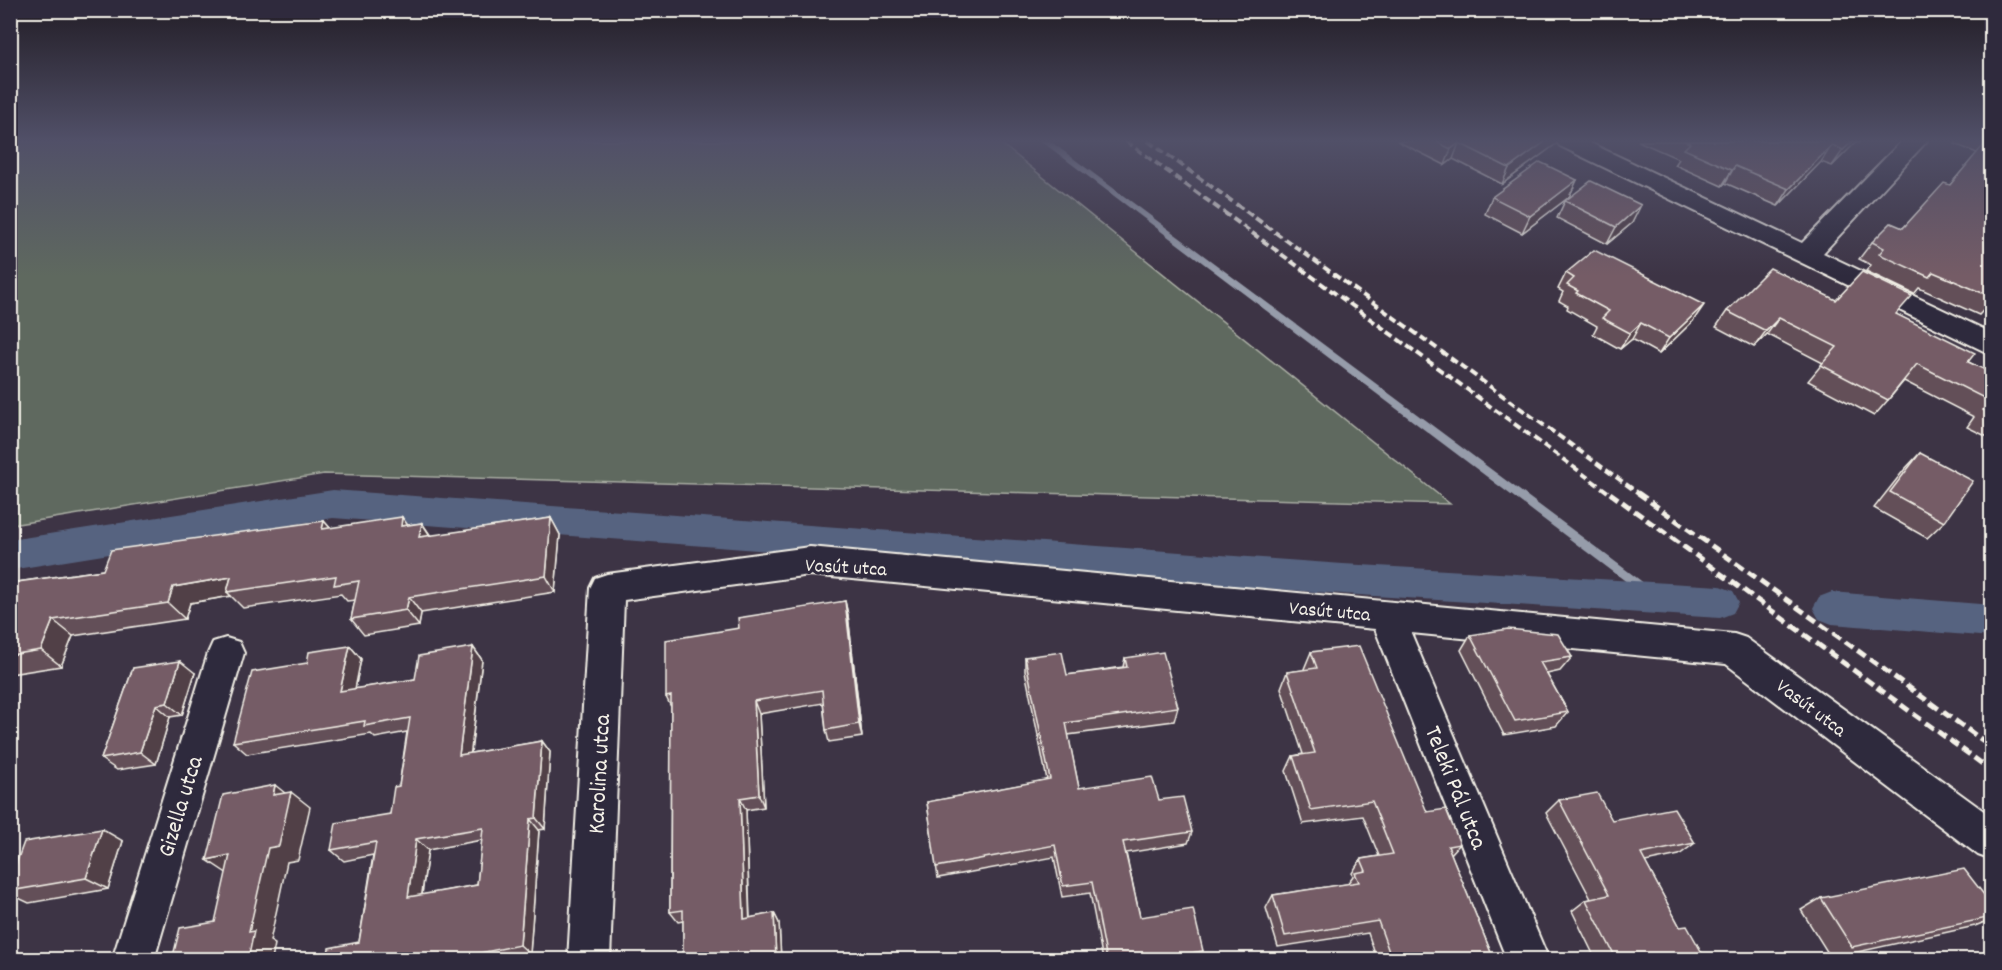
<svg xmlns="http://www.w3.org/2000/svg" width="2002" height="970" viewBox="0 0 2002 970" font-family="Dekko,sans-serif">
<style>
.green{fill:#5e695e;stroke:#a9ada3;stroke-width:1.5}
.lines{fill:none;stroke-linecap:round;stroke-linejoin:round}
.stream{fill:#969caa;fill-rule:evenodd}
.canal{fill:#576480;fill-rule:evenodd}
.minor-casing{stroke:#f4f1e8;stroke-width:4}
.minor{fill:#2f2a3d;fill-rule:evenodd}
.rail-far1{stroke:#f4f1e8;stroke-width:4;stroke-dasharray:8 4;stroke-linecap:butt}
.rail{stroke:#f4f1e8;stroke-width:5;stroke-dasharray:10 5;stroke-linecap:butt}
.wall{fill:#644f58;stroke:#f4f1e8;stroke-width:1.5;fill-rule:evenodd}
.shaded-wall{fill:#514047;stroke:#f4f1e8;stroke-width:1.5}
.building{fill:#745c66;stroke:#f4f1e8;stroke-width:1.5;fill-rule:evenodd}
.labels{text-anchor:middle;stroke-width:6;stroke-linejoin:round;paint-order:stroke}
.street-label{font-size:20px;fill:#f4f1e8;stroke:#2f2a3d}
.near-street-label{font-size:24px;fill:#f4f1e8;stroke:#2f2a3d}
</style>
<rect width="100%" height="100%" fill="#3d3445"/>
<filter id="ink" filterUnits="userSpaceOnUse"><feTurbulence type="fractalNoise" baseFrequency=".0167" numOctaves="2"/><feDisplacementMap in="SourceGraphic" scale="12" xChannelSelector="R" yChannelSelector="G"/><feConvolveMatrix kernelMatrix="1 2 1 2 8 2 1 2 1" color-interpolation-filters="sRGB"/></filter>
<g filter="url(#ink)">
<polygon class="green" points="11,141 998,141 1450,504 324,474 11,525"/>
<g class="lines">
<polygon class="stream" points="1041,141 1050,141 1660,595 1662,598 1660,601 1656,603 1652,601"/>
<g class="canal">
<polygon points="333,490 1343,564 1720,586 1733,591 1739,602 1733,613 1720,618 1343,594 333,518 10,570 10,540"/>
<polygon points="1832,592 1992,605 1992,637 1832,624 1819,619 1813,608 1819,597"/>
</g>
<defs>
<g id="minor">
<polygon points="1556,141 1586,141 1802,243 1902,141 1927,141 1823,253 1992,333 1992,355 1560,146"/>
<polygon points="810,547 1734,634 1746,638 1992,817 1992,860 1978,855 1726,664 1411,633 1549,960 1507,960 1375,629 810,575 624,600 610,960 568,960 590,588 595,578 607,574"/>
<polygon points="226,638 239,642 244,653 154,960 112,960 208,653 213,642"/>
</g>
</defs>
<use href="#minor" class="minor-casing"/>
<use href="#minor" class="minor"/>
<g class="rail-far1">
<polyline points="1126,141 1612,495"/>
<polyline points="1148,141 1641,495"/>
</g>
<g class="rail">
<polyline points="1610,493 1992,771"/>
<polyline points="1638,493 1992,747"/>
</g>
</g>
<g class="wall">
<polygon points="1397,141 1558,141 1556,144 1502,184 1453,159 1445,165"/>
<polygon points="1638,141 1861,141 1859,143 1856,142 1832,166 1821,162 1778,206 1725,183 1722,186 1675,165 1679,159"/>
<polygon points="1958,141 1992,141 1992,301 1979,315 1919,288 1914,294 1866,271 1871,265 1859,259 1872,242 1903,228 1950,185 1977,153 1955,144"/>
<polygon points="1577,180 1569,197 1522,233 1485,214 1492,197"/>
<polygon points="1565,201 1632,223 1607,244 1557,218"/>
<polygon points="1566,273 1693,321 1659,354 1632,339 1620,349 1593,334 1597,326 1567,309 1568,306 1559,301 1563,292 1558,289"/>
<polygon points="1836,300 1896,315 1968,362 1992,373 1992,439 1967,427 1974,417 1904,381 1888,400 1874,416 1808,381 1823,363 1767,334 1754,347 1716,327 1727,311"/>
<polygon points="1920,453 1944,522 1927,538 1874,508 1904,470"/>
<polygon points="551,518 560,535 555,592 421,613 419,626 364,635 351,619 355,600 347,601 341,594 243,608 231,596 190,603 185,619 73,636 61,666 10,674 10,583 103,570 324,521 330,528 408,525 422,523 431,536"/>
<polygon points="845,601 848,615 862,737 829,742 826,730 823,703 759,714 764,807 746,810 750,918 774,913 779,923 781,960 683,960 683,921 678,922 670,912 671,707 666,697 739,628"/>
<polygon points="1470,635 1572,657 1560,671 1547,674 1568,712 1556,726 1504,735 1461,650"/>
<path d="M 350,646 L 361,659 L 355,689 L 415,679 L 473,647 L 482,660 L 471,753 L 542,741 L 550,752 L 545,829 L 539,830 L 530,954 L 501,960 L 327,960 L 359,942 L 373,855 L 344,861 L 331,850 L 390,814 L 399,786 L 407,732 L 375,738 L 371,734 L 247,754 L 233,742 L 307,663 ZM 482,840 L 477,885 L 422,895 L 428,850 Z"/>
<polygon points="1311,652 1427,812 1460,844 1451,854 1494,960 1377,960 1368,933 1278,947 1266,908 1273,895 1347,884 1353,876 1352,873 1361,859 1379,856 1363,816 1303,824 1286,771 1293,756 1303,754 1281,688 1287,672 1304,670 1304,669"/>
<polygon points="1025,657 1067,675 1123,667 1125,658 1178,707 1174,721 1068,735 1079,788 1159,800 1192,832 1188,843 1126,853 1140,917 1203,951 1199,960 1103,960 1090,893 1062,897 1054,857 938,878 927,802 1047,780 1025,671"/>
<polygon points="133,668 195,673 182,715 170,717 156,764 117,770 101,759"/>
<polygon points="1559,800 1612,820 1695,843 1679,855 1645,862 1680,927 1706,960 1596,960 1572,911 1586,900 1591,899 1546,813"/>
<polygon points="123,841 108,889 29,903 10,894 10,880"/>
<polygon points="1821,898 1992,905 1992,919 1975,926 1831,958 1801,910"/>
</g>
<g class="shaded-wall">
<polygon points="1546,141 1558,141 1556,144 1502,184 1509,168"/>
<polygon points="1853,141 1857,141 1832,166 1843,150"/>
<polygon points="1459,143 1453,159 1445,165 1451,149"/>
<polygon points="1832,145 1821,162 1778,206 1789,189"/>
<polygon points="1735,166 1725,183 1722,186 1732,170"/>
<polygon points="1577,180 1569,197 1522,233 1530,216"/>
<polygon points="1641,205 1632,223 1607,244 1616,227"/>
<polygon points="1704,305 1693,321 1659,354 1669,338"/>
<polygon points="1779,318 1767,334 1754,347 1766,331"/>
<polygon points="1641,323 1632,339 1620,349 1630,333"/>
<polygon points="402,517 414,534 401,526"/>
<polygon points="551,518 560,535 555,592 546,576"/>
<polygon points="324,521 338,537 322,529"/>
<polygon points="422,523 433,540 419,537"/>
<polygon points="231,577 227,592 231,596 190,603 185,619 168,603 173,587"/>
<polygon points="409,597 421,613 419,626 406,610"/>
<polygon points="845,601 848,615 862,737 859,724"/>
<polygon points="53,620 73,636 61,666 41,650"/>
<polygon points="350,646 361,659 352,704 340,691"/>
<polygon points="473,647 482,660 469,766 459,755"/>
<polygon points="180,661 195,673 182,715 167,703"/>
<polygon points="754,701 759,714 764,807 759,795"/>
<polygon points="156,705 170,717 156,764 140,752"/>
<polygon points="542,741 550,752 545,829 536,818"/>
<polygon points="275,785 290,797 291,792 310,807 298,860 287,862 270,941 275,944 272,960 248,960 249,932"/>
<polygon points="740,798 746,810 750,929 744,919"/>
<polygon points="530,819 539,830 530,954 520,945"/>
<polygon points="102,829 123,841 108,889 86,878"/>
<polygon points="416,839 428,850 420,907 408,897"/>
<polygon points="230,855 228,874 207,860"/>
<polygon points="774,913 779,923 781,960 776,960"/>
</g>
<g class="building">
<polygon points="1435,141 1546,141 1509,168 1459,143 1451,149"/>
<polygon points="1684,141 1853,141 1843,150 1832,145 1789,189 1735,166 1732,170 1684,149 1690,143"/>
<polygon points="1987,141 1992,141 1992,297 1933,272 1929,277 1879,254 1884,248 1872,242 1891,223 1903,228 1944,183 1950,185"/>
<polygon points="1540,162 1577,180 1530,216 1492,197"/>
<polygon points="1591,181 1641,205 1616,227 1565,201"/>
<polygon points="1594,250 1704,305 1669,338 1641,323 1630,333 1602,318 1609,311 1576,293 1578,291 1567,285 1574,278 1566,273"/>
<polygon points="1770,268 1836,300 1862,272 1912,296 1896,314 1975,353 1968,362 1992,373 1992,415 1983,410 1990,401 1917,364 1888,400 1821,365 1837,347 1779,318 1766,331 1727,311"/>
<polygon points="1920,453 1973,481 1944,522 1890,492"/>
<polygon points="402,517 401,526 422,523 419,537 551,518 546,576 409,597 406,610 351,619 359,581 334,585 336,576 227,592 231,577 173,587 168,603 53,620 41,650 10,655 10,583 103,570 111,550 324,521 322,529"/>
<polygon points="845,601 859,724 826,730 822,690 754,701 759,795 740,798 744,919 774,913 776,960 683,960 683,910 670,912 671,696 666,697 666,640 739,628 738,618"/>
<polygon points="1508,629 1558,634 1572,657 1540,662 1568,712 1515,721 1470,635"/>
<path d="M 350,646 L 340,691 L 415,679 L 419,656 L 473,647 L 459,755 L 542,741 L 536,818 L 530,819 L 520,945 L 446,960 L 327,960 L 329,948 L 359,942 L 376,842 L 331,850 L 336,823 L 390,814 L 394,787 L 399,786 L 410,718 L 364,726 L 365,721 L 233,742 L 252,672 L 307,663 L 309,652 ZM 483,828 L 477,885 L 408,897 L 416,839 Z"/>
<polygon points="1359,646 1427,812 1446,809 1460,844 1448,846 1494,960 1392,960 1378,921 1285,936 1273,895 1359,882 1355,873 1366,871 1361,859 1393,854 1372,801 1311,810 1293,756 1315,753 1287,672 1317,668 1311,652"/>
<polygon points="1062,652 1067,675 1127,667 1125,658 1163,652 1178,707 1066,723 1079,788 1152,777 1159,800 1183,797 1192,832 1123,842 1140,917 1193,909 1203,951 1149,960 1107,960 1092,882 1063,886 1055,845 936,867 927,802 1050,779 1025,657"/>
<polygon points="180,661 167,703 156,705 140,752 101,759 133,668"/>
<polygon points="275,785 273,795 291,792 279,846 268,848 249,932 254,931 248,960 172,960 180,928 215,922 230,855 207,860 223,795"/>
<polygon points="1597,793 1612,820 1674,808 1695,843 1641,854 1680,927 1687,926 1706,960 1617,960 1586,900 1609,895 1559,800"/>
<polygon points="102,829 86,878 10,891 10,880 24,842"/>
<polygon points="1964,869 1992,905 1992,917 1852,947 1821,898"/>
<polygon points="1307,956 1308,960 1286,960"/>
</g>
</g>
<linearGradient id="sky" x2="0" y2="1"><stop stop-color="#221d26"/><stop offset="0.51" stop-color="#515068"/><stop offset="1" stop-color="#515068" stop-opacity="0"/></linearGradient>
<rect width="2002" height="276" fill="url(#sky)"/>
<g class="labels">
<g class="street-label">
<text transform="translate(846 566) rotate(3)" y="7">Vasút utca</text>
<text transform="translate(1330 610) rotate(5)" y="7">Vasút utca</text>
<text transform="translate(1812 707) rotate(37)" y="7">Vasút utca</text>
</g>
<g class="near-street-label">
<text transform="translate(598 774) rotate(-87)" y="8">Karolina utca</text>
<text transform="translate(1457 787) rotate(68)" y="8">Teleki Pál utca</text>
<text transform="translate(179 806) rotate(-73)" y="8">Gizella utca</text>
</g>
</g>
<rect width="2002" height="970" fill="none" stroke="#2f2a3d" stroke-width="36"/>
<rect x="18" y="18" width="1966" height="934" fill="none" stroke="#f4f1e8" stroke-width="2" filter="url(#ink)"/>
</svg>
